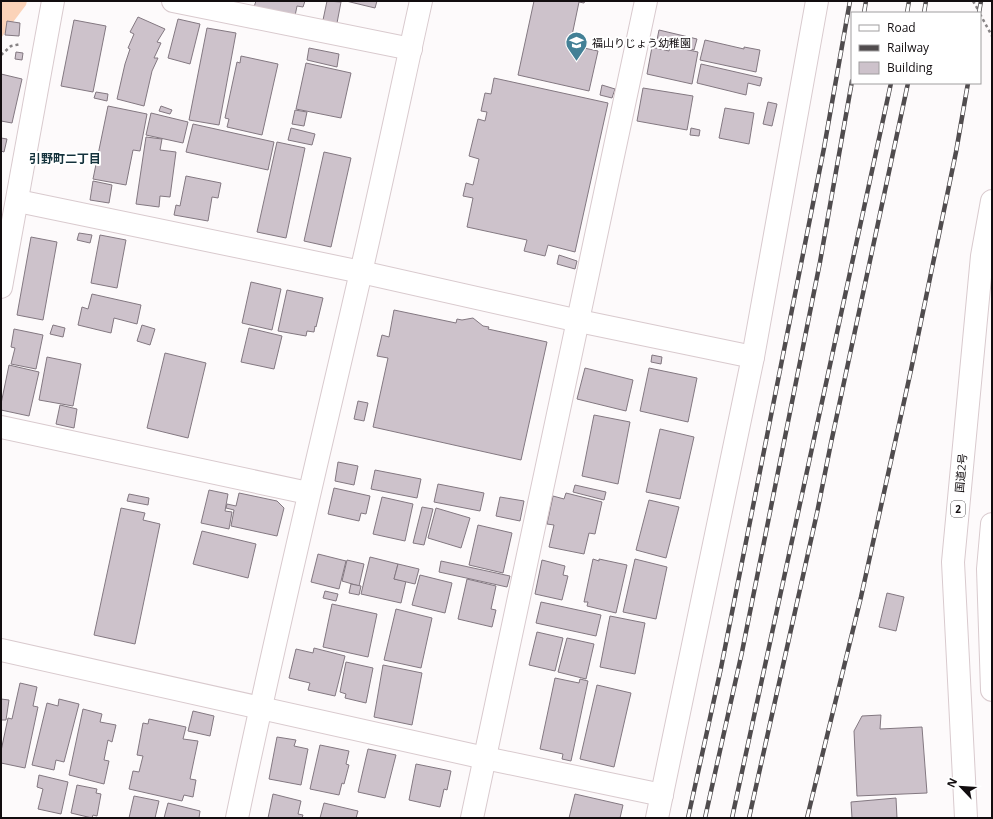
<svg xmlns="http://www.w3.org/2000/svg" width="993" height="819" viewBox="0 0 993 819" font-family="'Open Sans','Noto Sans JP',sans-serif">
<style>
.green{fill:#fbd3b9}
.building{fill:#cdc2cb;stroke:#837881}
.lines{fill:none;stroke-linecap:round;stroke-linejoin:round}
.minor-casing{stroke:#d9cace;stroke-width:24}
.tertiary-casing{stroke:#d9cace;stroke-width:24}
.trunk-casing{stroke:#d9cace;stroke-width:24}
.path{stroke:#878385;stroke-width:2.5;stroke-dasharray:3 3;stroke-linecap:butt}
.minor{stroke:#fff;stroke-width:22}
.tertiary{stroke:#fff;stroke-width:22}
.trunk{stroke:#fff;stroke-width:22}
.rail-casing{stroke:#504c4e;stroke-width:4.5}
.rail{stroke:#fff;stroke-width:3;stroke-dasharray:9;stroke-linecap:butt}
.labels{text-anchor:middle;stroke-width:4;stroke-linejoin:round;paint-order:stroke}
.shield{fill:#fff;stroke:#595657;stroke-width:1}
.shield-label{font-size:10px;font-weight:bold;fill:#120d0f}
.poi-label{font-size:11px;fill:#120d0f;stroke:#fff;text-anchor:start}
.street-label{font-size:11px;fill:#120d0f;stroke:#fff}
.neighbourhood-label{font-size:12px;font-weight:bold;fill:#14323c;stroke:#fff}
</style>
<rect width="100%" height="100%" fill="#fdfafb"/>
<polygon class="green" points="1,1 27,1 26,5 1,38"/>
<g class="building">
<polygon points="256,1 305,1 303,7 297,6 295,16 254,7"/>
<polygon points="327,1 341,2 337,23 323,20"/>
<polygon points="346,1 377,1 375,8"/>
<polygon points="534,1 585,1 584,3 579,2 570,45 598,51 589,91 518,75"/>
<polygon points="138,17 165,29 157,42 161,43 154,58 158,58 152,71 144,106 117,99 125,64 130,49 128,48 134,34 130,32"/>
<polygon points="178,19 200,24 190,64 168,58"/>
<polygon points="74,20 106,26 93,92 61,86"/>
<polygon points="7,21 20,23 19,36 5,35"/>
<polygon points="207,28 236,33 219,125 189,120"/>
<polygon points="659,30 697,39 694,50 657,40"/>
<polygon points="705,40 744,49 744,47 760,50 756,72 700,60"/>
<polygon points="670,46 698,52 692,84 647,74 652,47 669,51"/>
<polygon points="309,48 339,54 337,67 307,60"/>
<polygon points="16,52 23,53 22,60 15,59"/>
<polygon points="241,56 278,64 262,135 227,127 229,119 225,118 237,62 240,63"/>
<polygon points="306,63 351,73 341,118 296,109"/>
<polygon points="701,64 762,78 760,86 748,83 746,95 697,83"/>
<polygon points="1,74 22,79 12,123 1,121"/>
<polygon points="494,78 608,103 575,252 548,245 545,256 524,251 527,240 467,227 473,198 463,196 466,183 473,185 479,159 469,156 478,119 485,121 487,112 481,111 485,93 491,94"/>
<polygon points="602,85 615,89 612,98 600,95"/>
<polygon points="643,88 693,96 687,130 637,121"/>
<polygon points="96,92 108,94 107,101 94,98"/>
<polygon points="768,102 777,104 772,126 763,124"/>
<polygon points="108,106 147,114 140,151 133,150 126,185 93,179"/>
<polygon points="161,106 172,110 170,114 159,111"/>
<polygon points="725,108 754,113 749,144 719,138"/>
<polygon points="295,110 307,112 304,126 292,124"/>
<polygon points="151,113 188,122 183,143 146,135"/>
<polygon points="193,124 274,142 268,170 186,152"/>
<polygon points="291,128 315,134 312,145 288,140"/>
<polygon points="691,128 700,130 699,136 690,135"/>
<polygon points="146,137 162,139 160,150 176,152 170,197 160,196 159,207 136,204"/>
<polygon points="1,138 7,139 4,152 1,151"/>
<polygon points="277,142 305,148 286,238 257,232"/>
<polygon points="324,152 351,158 331,247 304,241"/>
<polygon points="186,176 221,183 218,198 212,197 208,221 174,215 176,205 180,206"/>
<polygon points="93,181 112,185 109,203 90,200"/>
<polygon points="79,233 92,235 90,243 77,240"/>
<polygon points="100,235 126,240 117,288 91,283"/>
<polygon points="31,237 57,242 43,320 17,315"/>
<polygon points="559,255 577,261 575,269 557,264"/>
<polygon points="251,282 281,289 272,330 242,323"/>
<polygon points="287,290 323,298 316,327 315,326 314,332 307,331 306,336 278,331"/>
<polygon points="92,294 141,305 137,324 114,318 111,333 78,325 82,307 88,309"/>
<polygon points="394,310 456,323 457,319 462,320 473,318 483,326 489,327 488,329 547,342 521,460 373,427 388,358 377,356 382,335 389,337"/>
<polygon points="53,325 65,328 63,337 50,334"/>
<polygon points="142,325 155,329 150,345 137,341"/>
<polygon points="249,328 282,336 274,369 241,362"/>
<polygon points="14,329 43,335 36,369 11,364 15,348 11,347"/>
<polygon points="165,353 206,363 188,438 147,428"/>
<polygon points="652,355 662,357 661,364 651,362"/>
<polygon points="47,357 81,364 73,406 39,400"/>
<polygon points="9,365 39,372 29,416 1,410 1,404"/>
<polygon points="585,368 633,380 626,411 577,399"/>
<polygon points="649,368 697,378 688,422 640,411"/>
<polygon points="358,401 368,403 364,421 354,419"/>
<polygon points="60,405 77,409 74,428 56,424"/>
<polygon points="594,415 630,422 618,484 582,476"/>
<polygon points="660,429 694,437 680,499 646,492"/>
<polygon points="338,462 358,466 354,485 335,481"/>
<polygon points="375,470 421,479 417,498 371,489"/>
<polygon points="438,484 484,493 480,511 434,502"/>
<polygon points="575,485 606,492 604,500 573,492"/>
<polygon points="334,488 370,496 366,514 361,513 359,521 328,514"/>
<polygon points="209,490 228,494 225,511 232,512 229,529 201,523"/>
<polygon points="239,493 277,501 284,508 277,536 231,526 234,510 226,508 227,504 236,506"/>
<polygon points="566,493 602,502 595,534 589,533 584,554 549,547 554,525 547,524 553,496 564,499"/>
<polygon points="129,494 149,498 148,505 127,501"/>
<polygon points="382,497 413,504 405,541 373,534"/>
<polygon points="500,497 524,501 520,521 496,516"/>
<polygon points="649,500 679,507 666,558 636,550"/>
<polygon points="422,507 433,509 424,545 413,543"/>
<polygon points="121,508 145,513 143,520 160,524 135,644 94,635"/>
<polygon points="436,508 470,518 461,548 428,538"/>
<polygon points="478,525 512,533 503,573 469,565"/>
<polygon points="202,531 256,544 248,578 193,564"/>
<polygon points="318,554 346,561 339,589 311,582"/>
<polygon points="370,557 398,564 394,579 406,581 401,603 361,594"/>
<polygon points="593,559 599,561 599,559 627,565 616,613 587,606 588,602 584,602"/>
<polygon points="635,559 667,567 656,619 623,612"/>
<polygon points="347,560 364,564 359,586 342,581"/>
<polygon points="542,560 565,566 563,575 568,576 562,600 535,594"/>
<polygon points="441,561 510,576 507,587 439,572"/>
<polygon points="398,564 419,569 415,584 394,579"/>
<polygon points="420,575 452,583 445,613 412,605"/>
<polygon points="467,579 496,586 491,609 496,610 492,627 458,619"/>
<polygon points="351,584 361,586 359,595 349,593"/>
<polygon points="325,591 338,594 336,601 323,598"/>
<polygon points="887,593 904,597 896,631 879,627"/>
<polygon points="541,602 601,615 596,636 536,623"/>
<polygon points="332,604 377,614 368,657 323,647"/>
<polygon points="396,609 432,618 421,668 384,660"/>
<polygon points="610,616 645,623 635,674 600,667"/>
<polygon points="537,632 563,638 555,671 529,665"/>
<polygon points="567,638 594,644 586,679 558,672"/>
<polygon points="314,648 345,656 335,696 308,690 310,683 289,678 296,649 313,653"/>
<polygon points="346,662 373,668 366,703 345,698 346,694 340,692"/>
<polygon points="383,665 422,673 412,725 374,717"/>
<polygon points="555,678 579,683 580,679 588,681 571,761 562,759 563,754 540,749"/>
<polygon points="20,683 37,687 33,706 38,707 25,768 1,763 1,751 8,718 12,719"/>
<polygon points="597,685 631,693 614,767 580,759"/>
<polygon points="1,699 9,700 6,720 1,720"/>
<polygon points="59,699 79,704 64,762 56,760 54,770 32,765 47,703 58,706"/>
<polygon points="83,709 102,714 100,722 116,725 112,742 108,740 104,760 109,761 104,784 69,775"/>
<polygon points="193,711 214,716 210,736 188,731"/>
<polygon points="881,715 880,729 922,727 927,793 857,796 854,731 862,716"/>
<polygon points="149,719 186,727 183,739 198,741 190,779 196,780 193,797 184,795 182,801 129,789 133,771 139,772 143,756 137,755 143,723 148,724"/>
<polygon points="277,737 296,740 294,746 308,749 301,785 269,779"/>
<polygon points="320,745 349,751 346,764 349,765 344,784 342,783 339,795 310,789"/>
<polygon points="368,749 396,755 385,798 358,792"/>
<polygon points="416,764 451,771 447,790 444,789 440,807 409,800"/>
<polygon points="39,775 68,782 61,814 38,809 43,789 37,787"/>
<polygon points="77,785 97,789 96,793 101,794 97,816 93,815 92,818 71,813"/>
<polygon points="273,794 301,801 298,814 303,815 302,818 268,818"/>
<polygon points="575,794 623,805 620,818 569,818"/>
<polygon points="134,796 159,801 155,818 129,818"/>
<polygon points="896,798 897,818 852,818 851,802"/>
<polygon points="168,803 200,811 199,818 164,818"/>
<polygon points="324,803 358,811 356,818 320,818"/>
</g>
<g class="lines">
<defs>
<g id="minor">
<polyline points="173,1 411,49"/>
<polyline points="18,201 361,272 579,321 753,357"/>
<polyline points="1,287 53,1"/>
<polyline points="1,427 308,493"/>
<polyline points="1,650 485,758 662,795"/>
<polyline points="472,818 646,1"/>
<polyline points="657,818 753,357 817,1"/>
</g>
<path id="tertiary" d="M 237,818 C 275,635 319,454 361,272 C 382,182 401,91 421,1"/>
<g id="trunk">
<polyline points="992,524 988,569 992,690"/>
<polyline points="966,818 953,562 982,256 992,201"/>
</g>
</defs>
<use href="#minor" class="minor-casing"/>
<use href="#tertiary" class="tertiary-casing"/>
<use href="#trunk" class="trunk-casing"/>
<g class="path">
<polyline points="973,1 980,13"/>
<polyline points="980,14 992,36"/>
<polyline points="1,55 11,46 21,44"/>
</g>
<use href="#minor" class="minor"/>
<use href="#tertiary" class="tertiary"/>
<use href="#trunk" class="trunk"/>
<defs>
<g id="rail">
<polyline points="864,13 866,1"/>
<polyline points="907,13 909,1"/>
<polyline points="924,13 926,1"/>
<polyline points="979,13 981,1"/>
<polyline points="688,818 721,668 824,148 850,1"/>
<polyline points="705,818 742,652 820,262 852,81"/>
<polyline points="732,818 891,83"/>
<polyline points="749,818 817,513 831,443 908,83"/>
<polyline points="807,818 861,597 911,370 956,152 968,83"/>
</g>
</defs>
<use href="#rail" class="rail-casing"/>
<use href="#rail" class="rail"/>
</g>
<defs>
<symbol id="school-pin" viewBox="-11 -11 22 30"><path d="M0 17L-7.5 6A9.5 9.5 0 1 1 7.5 6Z" fill="#438096" stroke="#fff"/><path d="M0-5L7-2L0 1L-7-2ZM-4 1L0 2.5L4 1V4Q0 6-4 4Z" fill="#fff"/></symbol>
</defs>
<g fill-rule="evenodd">
<use href="#school-pin" x="564" y="30" width="25" height="34"/>
</g>
<g class="labels">
<rect class="shield" x="951" y="501" width="14" height="16" rx="3"/>
<g class="shield-label">
<text x="958" y="513">2</text>
</g>
<g class="poi-label">
<text x="592" y="47">福山りじょう幼稚園</text>
</g>
<g class="street-label">
<text transform="translate(961 473) rotate(-85)" y="4">国道2号</text>
</g>
<g class="neighbourhood-label">
<text x="65" y="163">引野町二丁目</text>
</g>
</g>
<rect width="993" height="819" fill="none" stroke="#120d0f" stroke-width="4"/>
<rect x="851" y="12" width="130" height="72" fill="#ffffff" stroke="#a09e9f"/>
<rect x="859" y="25" width="20" height="6" fill="#ffffff" stroke="#a09e9f"/>
<text x="887" y="32" font-size="12" fill="#120d0f">Road</text>
<rect x="859" y="45" width="20" height="6" fill="#504c4e" stroke="#a09e9f"/>
<text x="887" y="52" font-size="12" fill="#120d0f">Railway</text>
<rect x="859" y="62" width="20" height="12" fill="#cdc2cb" stroke="#a09e9f"/>
<text x="887" y="72" font-size="12" fill="#120d0f">Building</text>
<g transform="translate(961 787) rotate(295)" stroke="#ffffff" stroke-width="3" paint-order="stroke">
<path d="M0-3L7 15L0 10L-7 15Z" fill="#120d0f"/>
<text y="-6" font-size="11" font-weight="bold" text-anchor="middle" fill="#120d0f">N</text>
</g>
</svg>
